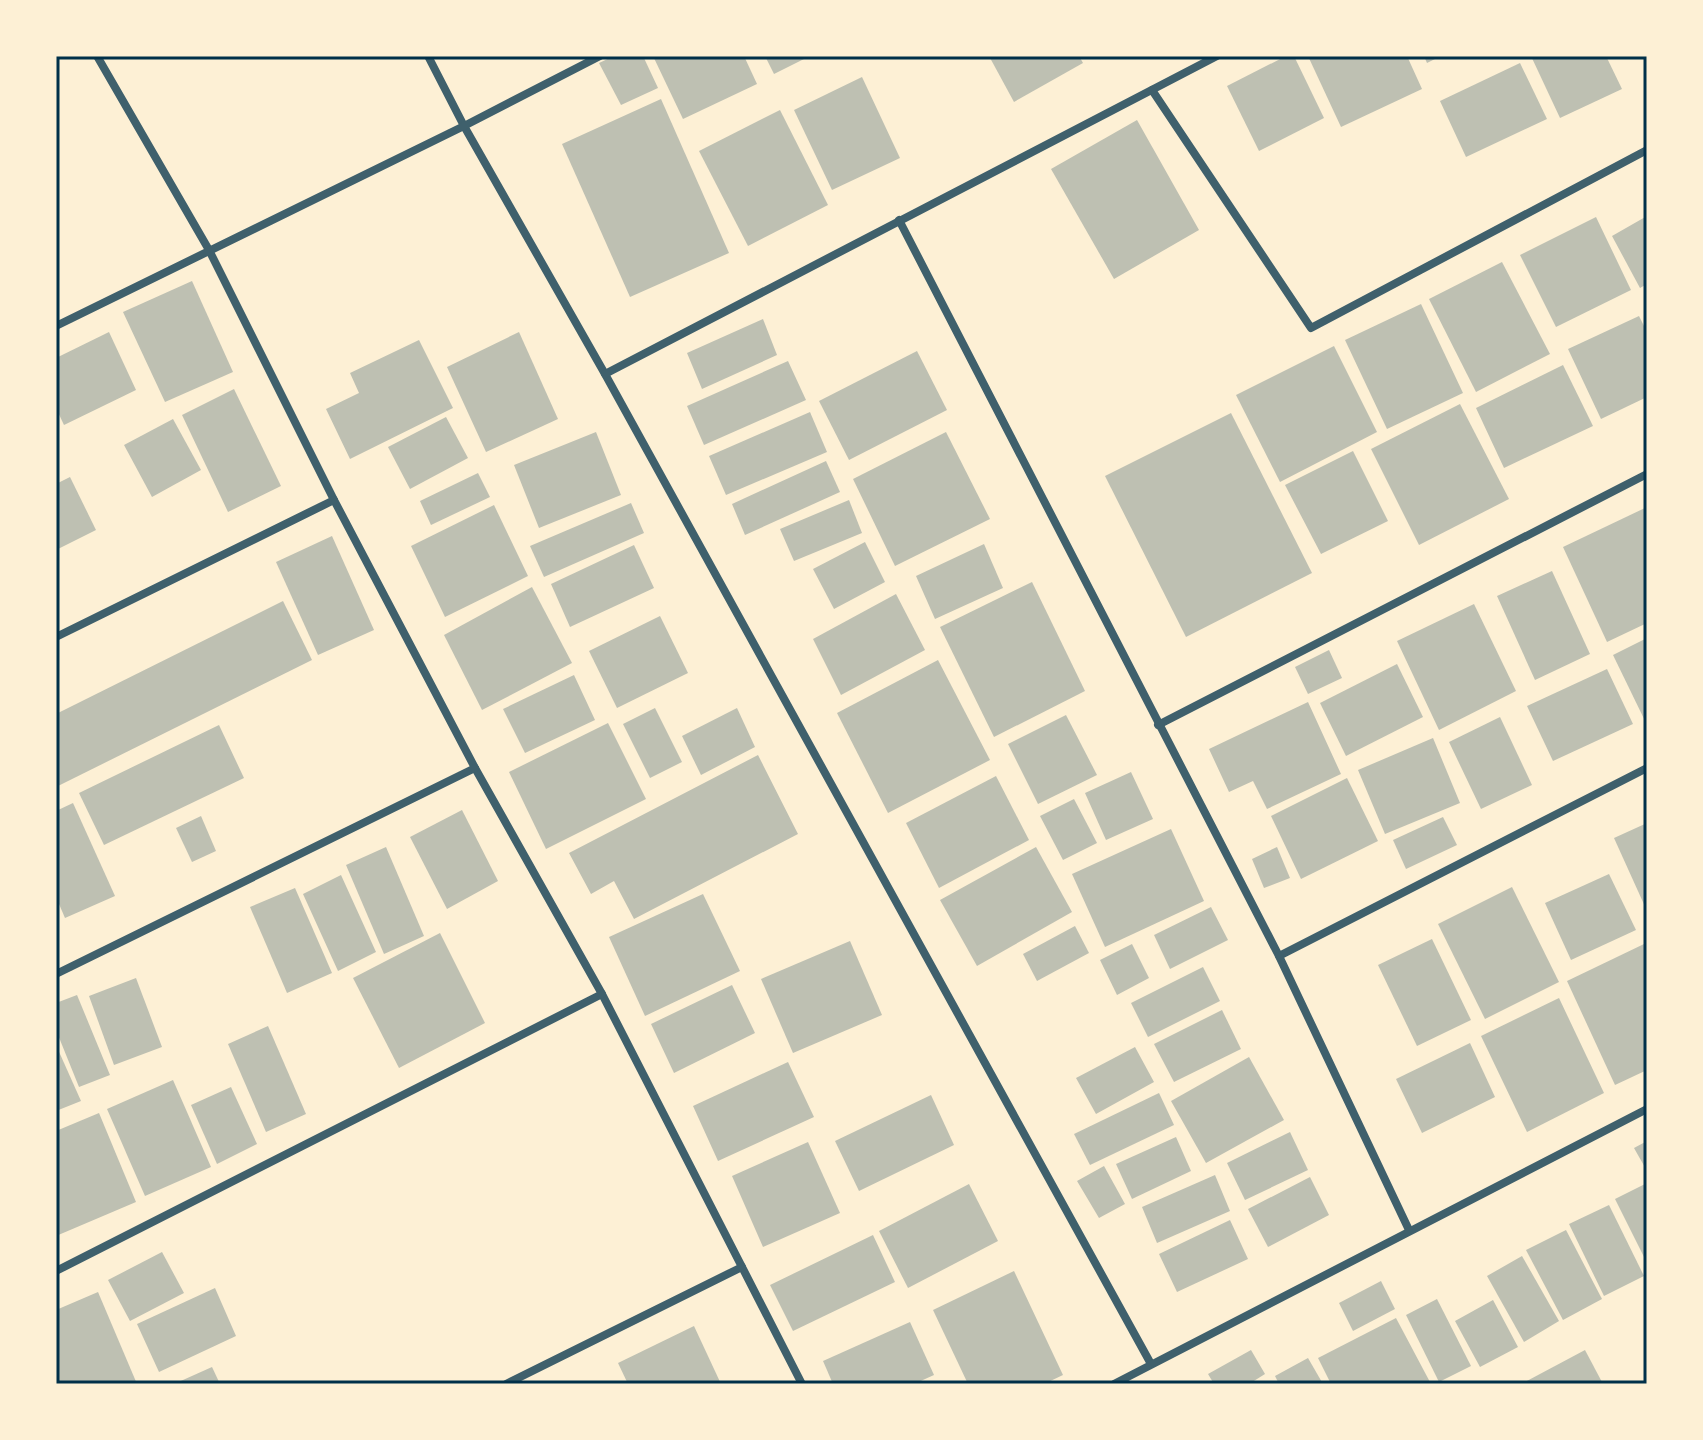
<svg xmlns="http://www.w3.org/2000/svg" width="1703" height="1440" viewBox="0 0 1703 1440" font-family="Bitter,serif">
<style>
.building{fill:#bec0b2}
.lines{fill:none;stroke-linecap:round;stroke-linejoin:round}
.minor{stroke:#3f606c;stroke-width:8}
.neatline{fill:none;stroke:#003049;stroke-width:3}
</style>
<rect width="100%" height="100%" fill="#fdf0d5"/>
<g class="building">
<polygon points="614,56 643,56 658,88 621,105 599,63"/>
<polygon points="653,56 744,56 757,84 683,119"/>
<polygon points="765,56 810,56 774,74"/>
<polygon points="989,56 1079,56 1083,63 1014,102"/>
<polygon points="1286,56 1294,56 1324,118 1259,151 1227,86"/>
<polygon points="1308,56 1407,56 1422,89 1341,127"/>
<polygon points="1424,56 1441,56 1427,63"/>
<polygon points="1531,56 1606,56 1622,89 1560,118"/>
<polygon points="1520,63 1547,119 1466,157 1440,101"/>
<polygon points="862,77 900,158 832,190 794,110"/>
<polygon points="661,99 729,253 630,297 562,144"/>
<polygon points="780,110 828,205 748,246 699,151"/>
<polygon points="1137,120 1199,230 1114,279 1051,169"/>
<polygon points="1647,216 1647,284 1640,288 1612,236"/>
<polygon points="1596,217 1631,290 1556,327 1520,255"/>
<polygon points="1502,262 1550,354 1476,392 1429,299"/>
<polygon points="192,281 233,372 165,402 123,312"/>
<polygon points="1421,304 1463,393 1387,429 1345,340"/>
<polygon points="1639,316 1647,332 1647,397 1601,419 1568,349"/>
<polygon points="763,319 777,355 702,389 687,353"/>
<polygon points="109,332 136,390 64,425 56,408 56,358"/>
<polygon points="519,332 558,419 486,452 447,367"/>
<polygon points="419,340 453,408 350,459 326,409 359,393 350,373"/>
<polygon points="1334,346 1377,432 1280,482 1236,395"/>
<polygon points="917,351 947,410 849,460 819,401"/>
<polygon points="788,361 806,400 704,445 687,406"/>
<polygon points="1563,365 1593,426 1504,468 1476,408"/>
<polygon points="234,389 281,486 228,512 182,415"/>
<polygon points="1460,404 1509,499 1419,545 1371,449"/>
<polygon points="810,412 827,452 726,495 709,456"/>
<polygon points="1231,413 1312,573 1186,637 1105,476"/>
<polygon points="446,417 468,458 410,489 388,447"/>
<polygon points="173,419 201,470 152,497 124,445"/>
<polygon points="596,432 621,495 539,528 514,465"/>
<polygon points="946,432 990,519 895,566 853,479"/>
<polygon points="1353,451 1388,521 1321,554 1285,485"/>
<polygon points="826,461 840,492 745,535 732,504"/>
<polygon points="478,473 490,497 431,525 420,501"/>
<polygon points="70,477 96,530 56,550 56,484"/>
<polygon points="849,500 862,533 794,561 780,529"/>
<polygon points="631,503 644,533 544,577 530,546"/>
<polygon points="494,505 528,576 445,617 411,546"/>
<polygon points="1647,507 1647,623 1607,642 1563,547"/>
<polygon points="332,536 374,630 318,655 276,562"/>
<polygon points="865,542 885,582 834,609 813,569"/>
<polygon points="984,544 1003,588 935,619 916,576"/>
<polygon points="634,545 654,588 570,627 551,584"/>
<polygon points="1552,571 1590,654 1535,680 1497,596"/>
<polygon points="1032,582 1085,691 994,737 940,627"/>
<polygon points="532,587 572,663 482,710 444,635"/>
<polygon points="896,594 925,650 841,695 813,639"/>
<polygon points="283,601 312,660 56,787 56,714"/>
<polygon points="1474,604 1516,691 1439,730 1397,641"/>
<polygon points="660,616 688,673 617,708 589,651"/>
<polygon points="1647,638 1647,725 1613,655"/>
<polygon points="1329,650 1342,678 1308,694 1295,667"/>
<polygon points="938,660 990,760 888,813 837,713"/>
<polygon points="1397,664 1423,717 1346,756 1320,703"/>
<polygon points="1607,669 1633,724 1553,761 1527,706"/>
<polygon points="574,675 595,720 525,753 503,709"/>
<polygon points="1308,702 1341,774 1267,809 1253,781 1229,792 1209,749"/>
<polygon points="655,708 682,762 650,778 623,724"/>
<polygon points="737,708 755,747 701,775 682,736"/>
<polygon points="1066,715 1097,775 1038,804 1008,744"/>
<polygon points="1500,717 1532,785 1481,809 1449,742"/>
<polygon points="608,723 646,799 546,849 509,772"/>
<polygon points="219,725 244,778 104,845 79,793"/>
<polygon points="1433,738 1460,803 1385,834 1358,770"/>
<polygon points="758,755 798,834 634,919 614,881 591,894 569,853"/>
<polygon points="1131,772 1153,819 1106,840 1085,793"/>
<polygon points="996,776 1029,840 939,888 906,823"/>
<polygon points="1347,778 1378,841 1301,879 1271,816"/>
<polygon points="1074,799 1097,843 1063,860 1040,816"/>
<polygon points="73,803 115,896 65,918 56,897 56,811"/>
<polygon points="462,810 498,881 447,909 410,837"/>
<polygon points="201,816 216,851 192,862 176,828"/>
<polygon points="1443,817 1457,845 1406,869 1393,840"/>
<polygon points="1647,823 1647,911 1614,838"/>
<polygon points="1171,829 1204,901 1105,947 1072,874"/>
<polygon points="386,847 424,936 384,954 346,865"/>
<polygon points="1036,847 1072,912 977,966 940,900"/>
<polygon points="1277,847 1290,878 1264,888 1252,859"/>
<polygon points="1609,874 1636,930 1571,960 1545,903"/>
<polygon points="341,875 376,952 338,971 303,894"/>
<polygon points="1512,887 1559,982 1485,1019 1438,924"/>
<polygon points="295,888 332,973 287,993 250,907"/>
<polygon points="703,894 740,971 645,1016 609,937"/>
<polygon points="1211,907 1228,940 1170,969 1154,935"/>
<polygon points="1075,926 1089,953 1037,981 1023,954"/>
<polygon points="440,933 485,1023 399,1068 353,978"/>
<polygon points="1432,939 1471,1020 1417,1046 1378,965"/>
<polygon points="850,941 882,1015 793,1053 761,979"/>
<polygon points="1132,944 1149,978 1117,995 1100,960"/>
<polygon points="1644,944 1647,949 1647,1070 1615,1085 1567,981"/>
<polygon points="1203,967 1220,1001 1148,1037 1131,1003"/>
<polygon points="136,978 162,1047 114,1065 89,996"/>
<polygon points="732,985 755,1033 674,1073 651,1024"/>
<polygon points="77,995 110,1075 79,1087 56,1030 56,1003"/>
<polygon points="1559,998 1604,1093 1527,1132 1481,1036"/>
<polygon points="1222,1010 1241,1049 1174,1082 1154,1044"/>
<polygon points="268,1026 306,1114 266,1132 228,1044"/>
<polygon points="1470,1043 1495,1097 1422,1133 1396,1079"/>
<polygon points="56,1045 81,1101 56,1111"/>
<polygon points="1135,1047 1154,1082 1096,1114 1076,1078"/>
<polygon points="1249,1057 1284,1120 1206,1163 1171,1101"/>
<polygon points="788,1062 814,1117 718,1161 693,1106"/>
<polygon points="173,1080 211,1167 145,1196 107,1109"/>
<polygon points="231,1087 257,1144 217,1164 191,1105"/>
<polygon points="1159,1093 1174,1125 1090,1165 1074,1134"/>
<polygon points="931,1095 954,1145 859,1191 835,1141"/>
<polygon points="99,1113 136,1202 56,1236 56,1131"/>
<polygon points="1290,1132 1308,1170 1245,1200 1227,1163"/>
<polygon points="1176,1137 1191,1171 1132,1199 1116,1164"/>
<polygon points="1647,1141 1647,1171 1634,1148"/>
<polygon points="808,1142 840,1213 763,1247 732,1176"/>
<polygon points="1104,1166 1125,1204 1099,1218 1077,1181"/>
<polygon points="1215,1175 1230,1211 1157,1243 1142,1207"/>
<polygon points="1310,1177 1329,1215 1268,1247 1248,1209"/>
<polygon points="1647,1183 1647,1263 1615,1199"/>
<polygon points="969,1184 998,1241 908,1288 879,1231"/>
<polygon points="1609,1205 1644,1276 1604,1296 1569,1224"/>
<polygon points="1230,1220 1248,1259 1177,1292 1159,1254"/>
<polygon points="1566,1230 1602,1299 1563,1320 1526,1250"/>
<polygon points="873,1235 895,1282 793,1331 770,1285"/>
<polygon points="162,1252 184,1293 130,1321 108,1280"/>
<polygon points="1522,1256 1559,1321 1524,1342 1487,1276"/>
<polygon points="1014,1271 1063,1375 1044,1384 968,1384 933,1310"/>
<polygon points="1381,1281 1395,1309 1353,1331 1339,1303"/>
<polygon points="215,1288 236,1336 159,1372 137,1324"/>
<polygon points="98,1292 137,1384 56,1384 56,1310"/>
<polygon points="1437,1299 1471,1366 1439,1382 1406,1315"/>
<polygon points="1493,1300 1518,1347 1480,1367 1455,1321"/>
<polygon points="1396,1318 1431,1384 1331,1384 1318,1358"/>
<polygon points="910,1322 934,1375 914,1384 833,1384 823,1361"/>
<polygon points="694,1326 721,1384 628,1384 618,1363"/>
<polygon points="1251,1350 1265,1374 1249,1384 1214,1384 1208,1374"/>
<polygon points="1585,1350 1603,1384 1521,1384"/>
<polygon points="1308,1358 1323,1384 1279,1384 1275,1376"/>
<polygon points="212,1367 220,1384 174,1384"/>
</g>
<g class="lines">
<g class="minor">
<polyline points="97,56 209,250 334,500 475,768 602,994 802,1384"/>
<polyline points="428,56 464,126 605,374 1151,1364"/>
<polyline points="1152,90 1311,328 1647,150"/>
<polyline points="899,220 1279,956 1409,1230"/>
<polyline points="56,326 464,126 600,56"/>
<polyline points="605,374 1217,56"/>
<polyline points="56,637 334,500"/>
<polyline points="1158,725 1647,474"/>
<polyline points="1279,956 1647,768"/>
<polyline points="56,974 475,768"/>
<polyline points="56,1271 602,994"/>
<polyline points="506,1384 742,1267"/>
<polyline points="1114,1384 1647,1109"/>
</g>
</g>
<rect width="1703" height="1440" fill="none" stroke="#fdf0d5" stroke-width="116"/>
<rect x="58" y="58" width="1587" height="1324" class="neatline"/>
</svg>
